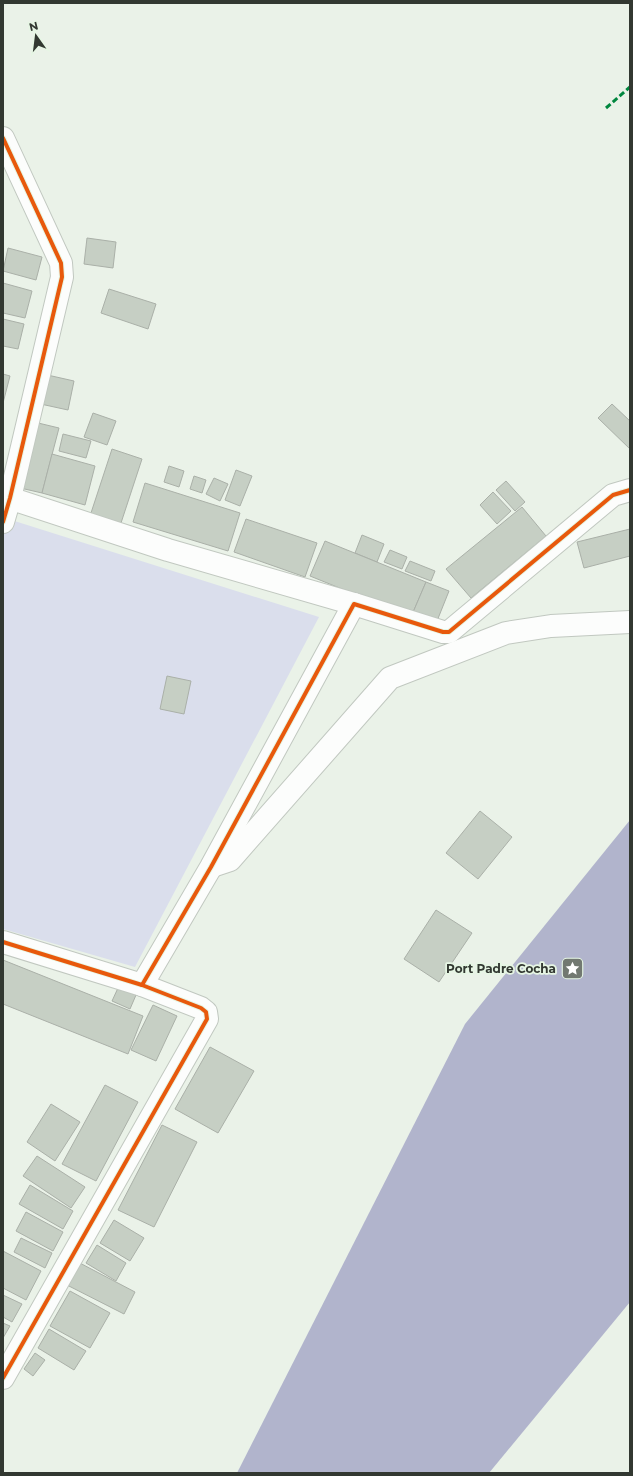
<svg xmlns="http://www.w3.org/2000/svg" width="633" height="1476" viewBox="0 0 633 1476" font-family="Montserrat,sans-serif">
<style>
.green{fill:#dadeec}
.water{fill:#b1b4cc}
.building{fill:#c6cfc4;stroke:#aab0a8}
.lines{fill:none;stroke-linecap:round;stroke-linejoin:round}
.street-casing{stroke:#c1c8c0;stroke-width:24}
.street{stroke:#fcfdfc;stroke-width:22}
.quiet{stroke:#00873e;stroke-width:3;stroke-dasharray:6 3;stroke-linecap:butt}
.cycleway-casing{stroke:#e6f6e4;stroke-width:6}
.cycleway{stroke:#e8590c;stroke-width:4}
.labels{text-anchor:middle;stroke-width:3.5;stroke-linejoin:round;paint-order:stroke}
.poi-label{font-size:12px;font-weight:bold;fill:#323831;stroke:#e6f6e4;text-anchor:end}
</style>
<rect width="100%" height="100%" fill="#eaf2e8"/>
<polygon class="green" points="5,518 319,617 135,967 3,929 3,524"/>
<polygon class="water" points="630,820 630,1302 489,1473 237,1473 465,1024"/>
<g class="building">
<polygon points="87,238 116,242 113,268 84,264"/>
<polygon points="8,248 42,257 36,280 3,271"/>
<polygon points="3,283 32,291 25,318 3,313"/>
<polygon points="109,289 156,304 148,329 101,313"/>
<polygon points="3,319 24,324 18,349 3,346"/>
<polygon points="3,374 10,376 3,403"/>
<polygon points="43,374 74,381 68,410 36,403"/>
<polygon points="612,404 630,421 630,449 598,418"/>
<polygon points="93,413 116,421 107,445 84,437"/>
<polygon points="34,422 59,428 42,493 16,487"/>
<polygon points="63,434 91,441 86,458 59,451"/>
<polygon points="112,449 142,459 120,526 90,516"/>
<polygon points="52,454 95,466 85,505 42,493"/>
<polygon points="169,466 184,471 179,487 164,482"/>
<polygon points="236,470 252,476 240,506 225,500"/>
<polygon points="194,476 206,480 202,493 190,489"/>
<polygon points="214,478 228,484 220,501 206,494"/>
<polygon points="506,481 525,502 515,511 496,490"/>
<polygon points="145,483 240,513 228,551 133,522"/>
<polygon points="493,492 511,511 497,524 480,505"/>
<polygon points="522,507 546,536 471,598 446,569"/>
<polygon points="246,519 317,543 305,577 234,552"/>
<polygon points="630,529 630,556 584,568 577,542"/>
<polygon points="362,535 384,544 377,562 355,553"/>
<polygon points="325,541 426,582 411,617 310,576"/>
<polygon points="390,550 407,557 402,569 384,562"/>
<polygon points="410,561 435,571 431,581 405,571"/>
<polygon points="426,582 449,591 435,626 411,617"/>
<polygon points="167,676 191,681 184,714 160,709"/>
<polygon points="480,811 512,837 478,879 446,853"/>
<polygon points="436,910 472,933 439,982 404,959"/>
<polygon points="3,960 143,1016 128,1054 3,1004"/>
<polygon points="118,988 136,995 130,1009 112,1001"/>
<polygon points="153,1005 177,1016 156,1061 131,1050"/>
<polygon points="210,1047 254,1071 218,1133 175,1109"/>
<polygon points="105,1085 138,1102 96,1181 62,1164"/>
<polygon points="51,1104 80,1122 55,1161 27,1142"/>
<polygon points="162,1125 197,1142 154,1227 118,1210"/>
<polygon points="37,1156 85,1187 71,1208 23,1176"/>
<polygon points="30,1185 73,1211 63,1229 19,1204"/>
<polygon points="26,1212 63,1232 53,1251 16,1231"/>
<polygon points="114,1220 144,1238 130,1261 100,1243"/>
<polygon points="21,1238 52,1253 45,1268 14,1252"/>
<polygon points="97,1245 126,1263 116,1281 86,1263"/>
<polygon points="3,1251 41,1271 26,1300 3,1288"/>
<polygon points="76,1261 135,1292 124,1314 63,1283"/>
<polygon points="70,1291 110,1313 90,1348 50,1326"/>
<polygon points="3,1295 22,1304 12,1322 3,1317"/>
<polygon points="3,1323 10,1326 3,1338"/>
<polygon points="49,1329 86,1351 74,1370 38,1348"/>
<polygon points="35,1353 45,1360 33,1376 24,1369"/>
</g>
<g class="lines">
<defs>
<g id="street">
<polyline points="3,138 61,263 62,277 10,498 3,522"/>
<polyline points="3,496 168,550 354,604"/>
<polyline points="212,866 230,860 390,678 506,633 551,626 630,622"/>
<polyline points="3,942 142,985 201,1008 206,1012 207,1019 3,1378"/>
<polyline points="142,985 211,867 354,604 443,632 449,632 613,495 630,490"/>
</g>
</defs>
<use href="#street" class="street-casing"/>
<use href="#street" class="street"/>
<polyline class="quiet" points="606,108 630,87"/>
<defs>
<g id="cycleway">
<polyline points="3,138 61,263 62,277 10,498 3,522"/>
<polyline points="3,942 142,985 201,1008 206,1012 207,1019 3,1378"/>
<polyline points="142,985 211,867 354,604 443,632 449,632 613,495 630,490"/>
</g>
</defs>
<use href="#cycleway" class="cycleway-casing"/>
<use href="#cycleway" class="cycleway"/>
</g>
<defs>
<symbol id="sight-square" viewBox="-11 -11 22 22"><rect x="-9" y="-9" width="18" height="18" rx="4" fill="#727971" stroke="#e6f6e4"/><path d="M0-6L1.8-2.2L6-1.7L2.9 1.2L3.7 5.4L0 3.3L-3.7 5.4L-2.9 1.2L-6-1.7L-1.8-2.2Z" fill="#fff"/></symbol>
</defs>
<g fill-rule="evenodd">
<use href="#sight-square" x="560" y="956" width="25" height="25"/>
</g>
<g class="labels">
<g class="poi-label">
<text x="556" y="973">Port Padre Cocha</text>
</g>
</g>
<rect width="633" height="1476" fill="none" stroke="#323831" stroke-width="8"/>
<g transform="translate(36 36) rotate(346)" stroke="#e6f6e4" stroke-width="3" paint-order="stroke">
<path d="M0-3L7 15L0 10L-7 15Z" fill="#323831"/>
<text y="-6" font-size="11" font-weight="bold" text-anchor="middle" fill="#323831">N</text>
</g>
</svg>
